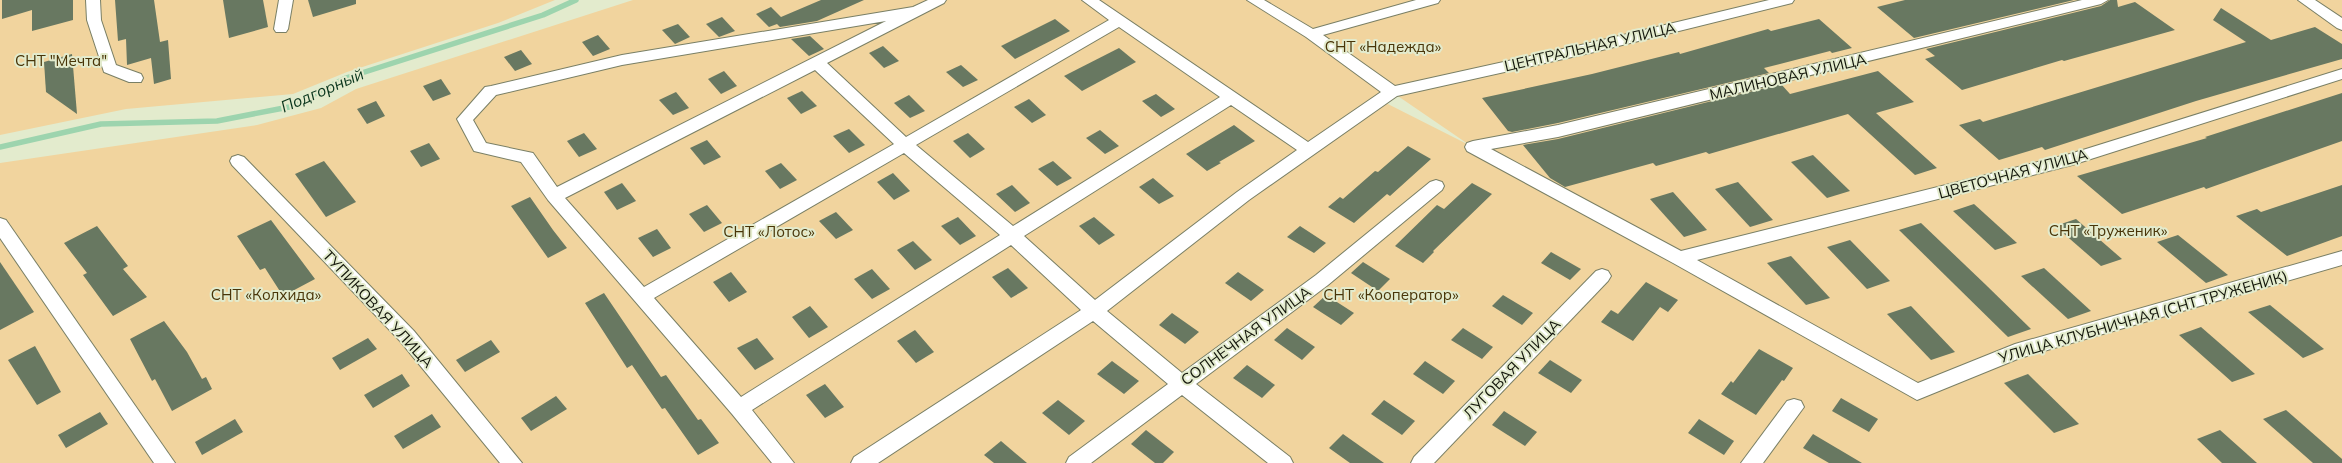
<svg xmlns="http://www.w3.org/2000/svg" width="2342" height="463" viewBox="0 0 2342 463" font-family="Mulish,sans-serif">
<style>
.green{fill:#f1d49e;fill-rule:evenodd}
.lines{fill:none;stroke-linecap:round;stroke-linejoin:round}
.stream{stroke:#9dd4ae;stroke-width:5.5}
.building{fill:#687861}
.street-casing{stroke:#797f65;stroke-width:2}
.street{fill:#fff;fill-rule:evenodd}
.labels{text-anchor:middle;stroke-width:4;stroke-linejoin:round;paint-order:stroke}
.park-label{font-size:15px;fill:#493508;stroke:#e3ebcd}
.street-label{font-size:15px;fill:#12150a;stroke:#e3ebcd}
.water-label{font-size:16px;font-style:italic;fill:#09351c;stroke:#e3ebcd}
</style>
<rect width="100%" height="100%" fill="#e3ebcd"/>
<g class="green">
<polygon points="0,0 555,0 498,23 347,72 293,94 126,109 0,135"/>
<path d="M 633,0 L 2342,0 L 2342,463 L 0,463 L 0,163 L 257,125 L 321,108 L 356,89 ZM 1392,92 L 1468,144 L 1467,144 L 1374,97 Z"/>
</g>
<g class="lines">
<polyline class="stream" points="0,147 101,124 217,121 289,107 346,78 543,15 576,0"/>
</g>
<g class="building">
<polygon points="2,0 73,0 73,20 32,31 32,10 2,19"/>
<polygon points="115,0 154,0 160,42 168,40 171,79 154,84 151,58 127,65 126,39 118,41"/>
<polygon points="223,0 263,0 268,27 229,38"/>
<polygon points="308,0 356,0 356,4 313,17"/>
<polygon points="821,0 864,0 817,21 780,27 777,24 769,27 756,14 771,7 781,17"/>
<polygon points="1905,0 2074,0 1914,38 1877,7"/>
<polygon points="2110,0 2117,0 2118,7 2135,2 2175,30 2064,61 2062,60 1962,90 1925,59 1935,56 1926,49 2101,6"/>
<polygon points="2221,8 2271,40 2315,27 2342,44 2342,59 2196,101 2045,150 2042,147 1999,160 1959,125 1980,119 1983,122 2246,42 2213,20"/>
<polygon points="722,17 735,31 719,37 706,24"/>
<polygon points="1055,19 1070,31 1015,59 1001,46"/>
<polygon points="1819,19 1852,48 1832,53 1830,51 1764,68 1769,73 1558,123 1512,132 1508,131 1482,98 1592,74 1679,52 1680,54 1768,29 1771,31"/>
<polygon points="678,24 690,37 675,44 662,30"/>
<polygon points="598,35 610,49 593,56 582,42"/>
<polygon points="810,36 824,49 809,56 791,39"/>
<polygon points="883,46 899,61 884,68 869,53"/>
<polygon points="1119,48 1136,62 1082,91 1064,76"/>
<polygon points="521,50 532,64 515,71 504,57"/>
<polygon points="72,54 77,114 46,92 44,62"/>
<polygon points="961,65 978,80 963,87 946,72"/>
<polygon points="724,71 737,86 721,94 708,79"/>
<polygon points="1878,71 1914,102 1876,113 1937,168 1915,175 1848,114 1709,154 1706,152 1656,166 1653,163 1565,187 1550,178 1523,145 1558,139 1781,84 1790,94"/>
<polygon points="441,79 451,94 433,101 423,86"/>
<polygon points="802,91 817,106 801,114 787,98"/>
<polygon points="676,92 689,108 673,115 659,100"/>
<polygon points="2342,93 2342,141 2206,189 2204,187 2122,214 2077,176 2207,138 2205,137"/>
<polygon points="1156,94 1175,109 1161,117 1142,101"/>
<polygon points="909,95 925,111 910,118 894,103"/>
<polygon points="1029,99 1046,115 1032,123 1014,107"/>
<polygon points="376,101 385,116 367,124 357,109"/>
<polygon points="1234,125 1255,141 1219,162 1221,163 1207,171 1186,154"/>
<polygon points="849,129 865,145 849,153 833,136"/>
<polygon points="1100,130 1119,146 1105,154 1086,138"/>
<polygon points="584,133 597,149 579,157 567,141"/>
<polygon points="968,133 985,149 970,158 953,141"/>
<polygon points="707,140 721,157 704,165 690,148"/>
<polygon points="429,143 440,159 421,167 410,151"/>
<polygon points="1408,146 1431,159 1390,196 1387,194 1354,223 1328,207 1340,197 1343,199 1375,171 1378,172"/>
<polygon points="1813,155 1850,191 1827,198 1791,162"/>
<polygon points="324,161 356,202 326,217 295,174"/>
<polygon points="1053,161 1072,178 1057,186 1038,169"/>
<polygon points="781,163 797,180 780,189 765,171"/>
<polygon points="893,173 910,191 894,200 877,182"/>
<polygon points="1153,178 1174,196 1159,204 1139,187"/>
<polygon points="1738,182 1773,220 1750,227 1715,189"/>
<polygon points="622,183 636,201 617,210 604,192"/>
<polygon points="1472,183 1492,194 1433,251 1434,252 1423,263 1395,246 1437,205 1444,209"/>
<polygon points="1012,185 1030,203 1015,212 996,194"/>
<polygon points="2342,185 2342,236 2287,256 2236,216 2257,209 2261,212"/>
<polygon points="1673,192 1707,230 1684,237 1650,199"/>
<polygon points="530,197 553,230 567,248 548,258 511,206"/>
<polygon points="1974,204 2017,243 1995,250 1953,211"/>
<polygon points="707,205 722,223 704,232 689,214"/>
<polygon points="836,212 853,230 836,239 819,221"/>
<polygon points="958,217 976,236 960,245 941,226"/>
<polygon points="1094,217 1115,235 1099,245 1079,226"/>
<polygon points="2076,219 2122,259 2101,266 2055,226"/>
<polygon points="271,220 315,279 283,296 265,268 260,270 237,236"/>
<polygon points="1921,223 1986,285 2031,329 2008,337 1899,230"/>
<polygon points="97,226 128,266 123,269 147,297 113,316 83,275 87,273 64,243"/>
<polygon points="1300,226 1326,243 1314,253 1287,237"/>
<polygon points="657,229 671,248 653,257 638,238"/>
<polygon points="2178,235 2228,275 2206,283 2157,242"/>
<polygon points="1850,240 1890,281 1867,289 1827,247"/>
<polygon points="913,241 932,260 915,270 897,250"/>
<polygon points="1551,252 1581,269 1570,280 1541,263"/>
<polygon points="1791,256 1830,298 1806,305 1767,263"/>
<polygon points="0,262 34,312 0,330"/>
<polygon points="1363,262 1390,279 1378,291 1351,273"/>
<polygon points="1008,268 1028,288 1011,298 992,277"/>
<polygon points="2044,268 2091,311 2068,319 2021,276"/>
<polygon points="872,269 890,289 872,299 854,279"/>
<polygon points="731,272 747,292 729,302 713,282"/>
<polygon points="1238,272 1264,290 1251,301 1225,283"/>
<polygon points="1646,282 1678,300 1668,312 1660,307 1633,341 1601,322 1611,310 1618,314"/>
<polygon points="604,293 661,377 666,375 698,420 701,419 719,443 698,455 665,408 662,409 632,365 627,368 585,303"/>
<polygon points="1326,295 1354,313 1341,325 1313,307"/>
<polygon points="1503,295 1533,313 1522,325 1492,306"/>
<polygon points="2270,305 2324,349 2303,358 2248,312"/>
<polygon points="810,306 828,327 809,338 792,317"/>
<polygon points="1911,306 1955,352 1931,360 1887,314"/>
<polygon points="1172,313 1199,332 1185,344 1159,325"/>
<polygon points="164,321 187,352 202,379 206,377 212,389 172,411 155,379 152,381 130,339"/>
<polygon points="2201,327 2255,374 2232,382 2179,335"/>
<polygon points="1287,328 1315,347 1302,360 1274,340"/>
<polygon points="1463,328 1493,347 1482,359 1451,340"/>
<polygon points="915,330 934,352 916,363 897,341"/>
<polygon points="368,338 377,349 340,370 332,358"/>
<polygon points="757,338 774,359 755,370 737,348"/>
<polygon points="491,340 500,352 465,372 456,360"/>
<polygon points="35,346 61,392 37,405 8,360"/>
<polygon points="1759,349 1793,368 1784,381 1782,380 1756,415 1721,394 1731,381 1733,383"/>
<polygon points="1550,360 1582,380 1571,393 1538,373"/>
<polygon points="1112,361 1139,381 1124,394 1097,374"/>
<polygon points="1425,361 1455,381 1443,394 1413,374"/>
<polygon points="1247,365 1275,385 1262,398 1233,378"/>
<polygon points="402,374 410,386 373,408 364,395"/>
<polygon points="2028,374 2079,424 2054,433 2004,383"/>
<polygon points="825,384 844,407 825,418 806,395"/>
<polygon points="556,396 567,409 531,431 521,418"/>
<polygon points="1841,398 1878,419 1869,432 1832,411"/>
<polygon points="1058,400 1085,421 1069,435 1042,413"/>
<polygon points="1384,400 1415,421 1402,435 1371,414"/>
<polygon points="2286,410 2342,459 2342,463 2313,463 2263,419"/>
<polygon points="1504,411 1537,432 1525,446 1492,425"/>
<polygon points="100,412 108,424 66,448 58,435"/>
<polygon points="432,414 441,427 403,449 394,436"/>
<polygon points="235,419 243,432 202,455 195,442"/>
<polygon points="1699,419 1734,441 1724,455 1688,433"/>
<polygon points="1146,430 1174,452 1163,463 1155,463 1131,444"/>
<polygon points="2220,430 2257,463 2222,463 2197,439"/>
<polygon points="1343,434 1384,463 1350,463 1329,448"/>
<polygon points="1813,434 1862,463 1829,463 1803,448"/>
<polygon points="1001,441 1027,463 994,463 984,455"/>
</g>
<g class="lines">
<defs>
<g id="street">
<polygon points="86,0 100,0 101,20 116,65 141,74 143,78 141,82 129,82 104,72 87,20"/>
<polygon points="279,0 293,0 288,29 286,32 276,32 274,29"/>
<path d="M 928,0 L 946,0 L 944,3 L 827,63 L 906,137 L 1109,20 L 1082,0 L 1099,0 L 1308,142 L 1381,92 L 1306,37 L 1247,0 L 1264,0 L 1313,29 L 1416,0 L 1440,0 L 1438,3 L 1323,35 L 1395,86 L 1590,43 L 1769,0 L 1794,0 L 1792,3 L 1590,53 L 1397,96 L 1249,200 L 1107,311 L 1182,373 L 1316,275 L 1430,182 L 1436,180 L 1442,182 L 1444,186 L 1442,190 L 1328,285 L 1196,384 L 1290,457 L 1293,463 L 1268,463 L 1182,395 L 1091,463 L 1066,463 L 1069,457 L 1168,384 L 1093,321 L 878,463 L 851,463 L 854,457 L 1081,310 L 1011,245 L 752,410 L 794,463 L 772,463 L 732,414 L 548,200 L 521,162 L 474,151 L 457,119 L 485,87 L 491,86 L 622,55 L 913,7 ZM 886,21 L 557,187 L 533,153 L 486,143 L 473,120 L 496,95 L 622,65 ZM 1119,27 L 1220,97 L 1013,226 L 916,145 ZM 815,70 L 894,144 L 644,287 L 565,198 ZM 1231,105 L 1297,150 L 1237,192 L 1095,300 L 1024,236 ZM 904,153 L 1000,235 L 741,397 L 654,298 Z"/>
<polygon points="2082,0 2108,0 2101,4 1558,137 1491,149 1681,251 2070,154 2342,69 2342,79 2072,165 1697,260 1918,383 2015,344 2342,251 2342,265 2020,358 1917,400 1673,263 1467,151 1465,147 1467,143 1473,141 1558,125"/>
<polygon points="2298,0 2315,0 2342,18 2342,30 2337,28"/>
<polygon points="238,155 244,157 414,331 522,463 500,463 400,341 232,165 230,161 232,157"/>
<polygon points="0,218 6,220 175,463 154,463 0,238"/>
<polygon points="1602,269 1608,271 1611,276 1608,281 1434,463 1411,463 1414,457 1596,271"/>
<polygon points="1794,399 1801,401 1804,407 1763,463 1741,463 1787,401"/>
</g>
</defs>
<use href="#street" class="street-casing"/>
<use href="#street" class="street"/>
</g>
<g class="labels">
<g class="park-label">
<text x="1383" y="52">СНТ «Надежда»</text>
<text x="61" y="66">СНТ "Мечта"</text>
<text x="2108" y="236">СНТ «Труженик»</text>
<text x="769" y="237">СНТ «Лотос»</text>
<text x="266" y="300">СНТ «Колхида»</text>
<text x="1391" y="300">СНТ «Кооператор»</text>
</g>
<g class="street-label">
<text transform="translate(1590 47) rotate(-13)" y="5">ЦЕНТРАЛЬНАЯ УЛИЦА</text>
<text transform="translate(1788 77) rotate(-13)" y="5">МАЛИНОВАЯ УЛИЦА</text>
<text transform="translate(2013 174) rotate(-15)" y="5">ЦВЕТОЧНАЯ УЛИЦА</text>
<text transform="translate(378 309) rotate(47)" y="5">ТУПИКОВАЯ УЛИЦА</text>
<text transform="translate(2143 317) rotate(-16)" y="5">УЛИЦА КЛУБНИЧНАЯ (СНТ ТРУЖЕНИК)</text>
<text transform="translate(1246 336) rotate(-36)" y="5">СОЛНЕЧНАЯ УЛИЦА</text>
<text transform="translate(1512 369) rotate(-46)" y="5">ЛУГОВАЯ УЛИЦА</text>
</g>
<g class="water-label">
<text transform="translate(322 90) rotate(-23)" y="6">Подгорный</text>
</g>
</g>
</svg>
